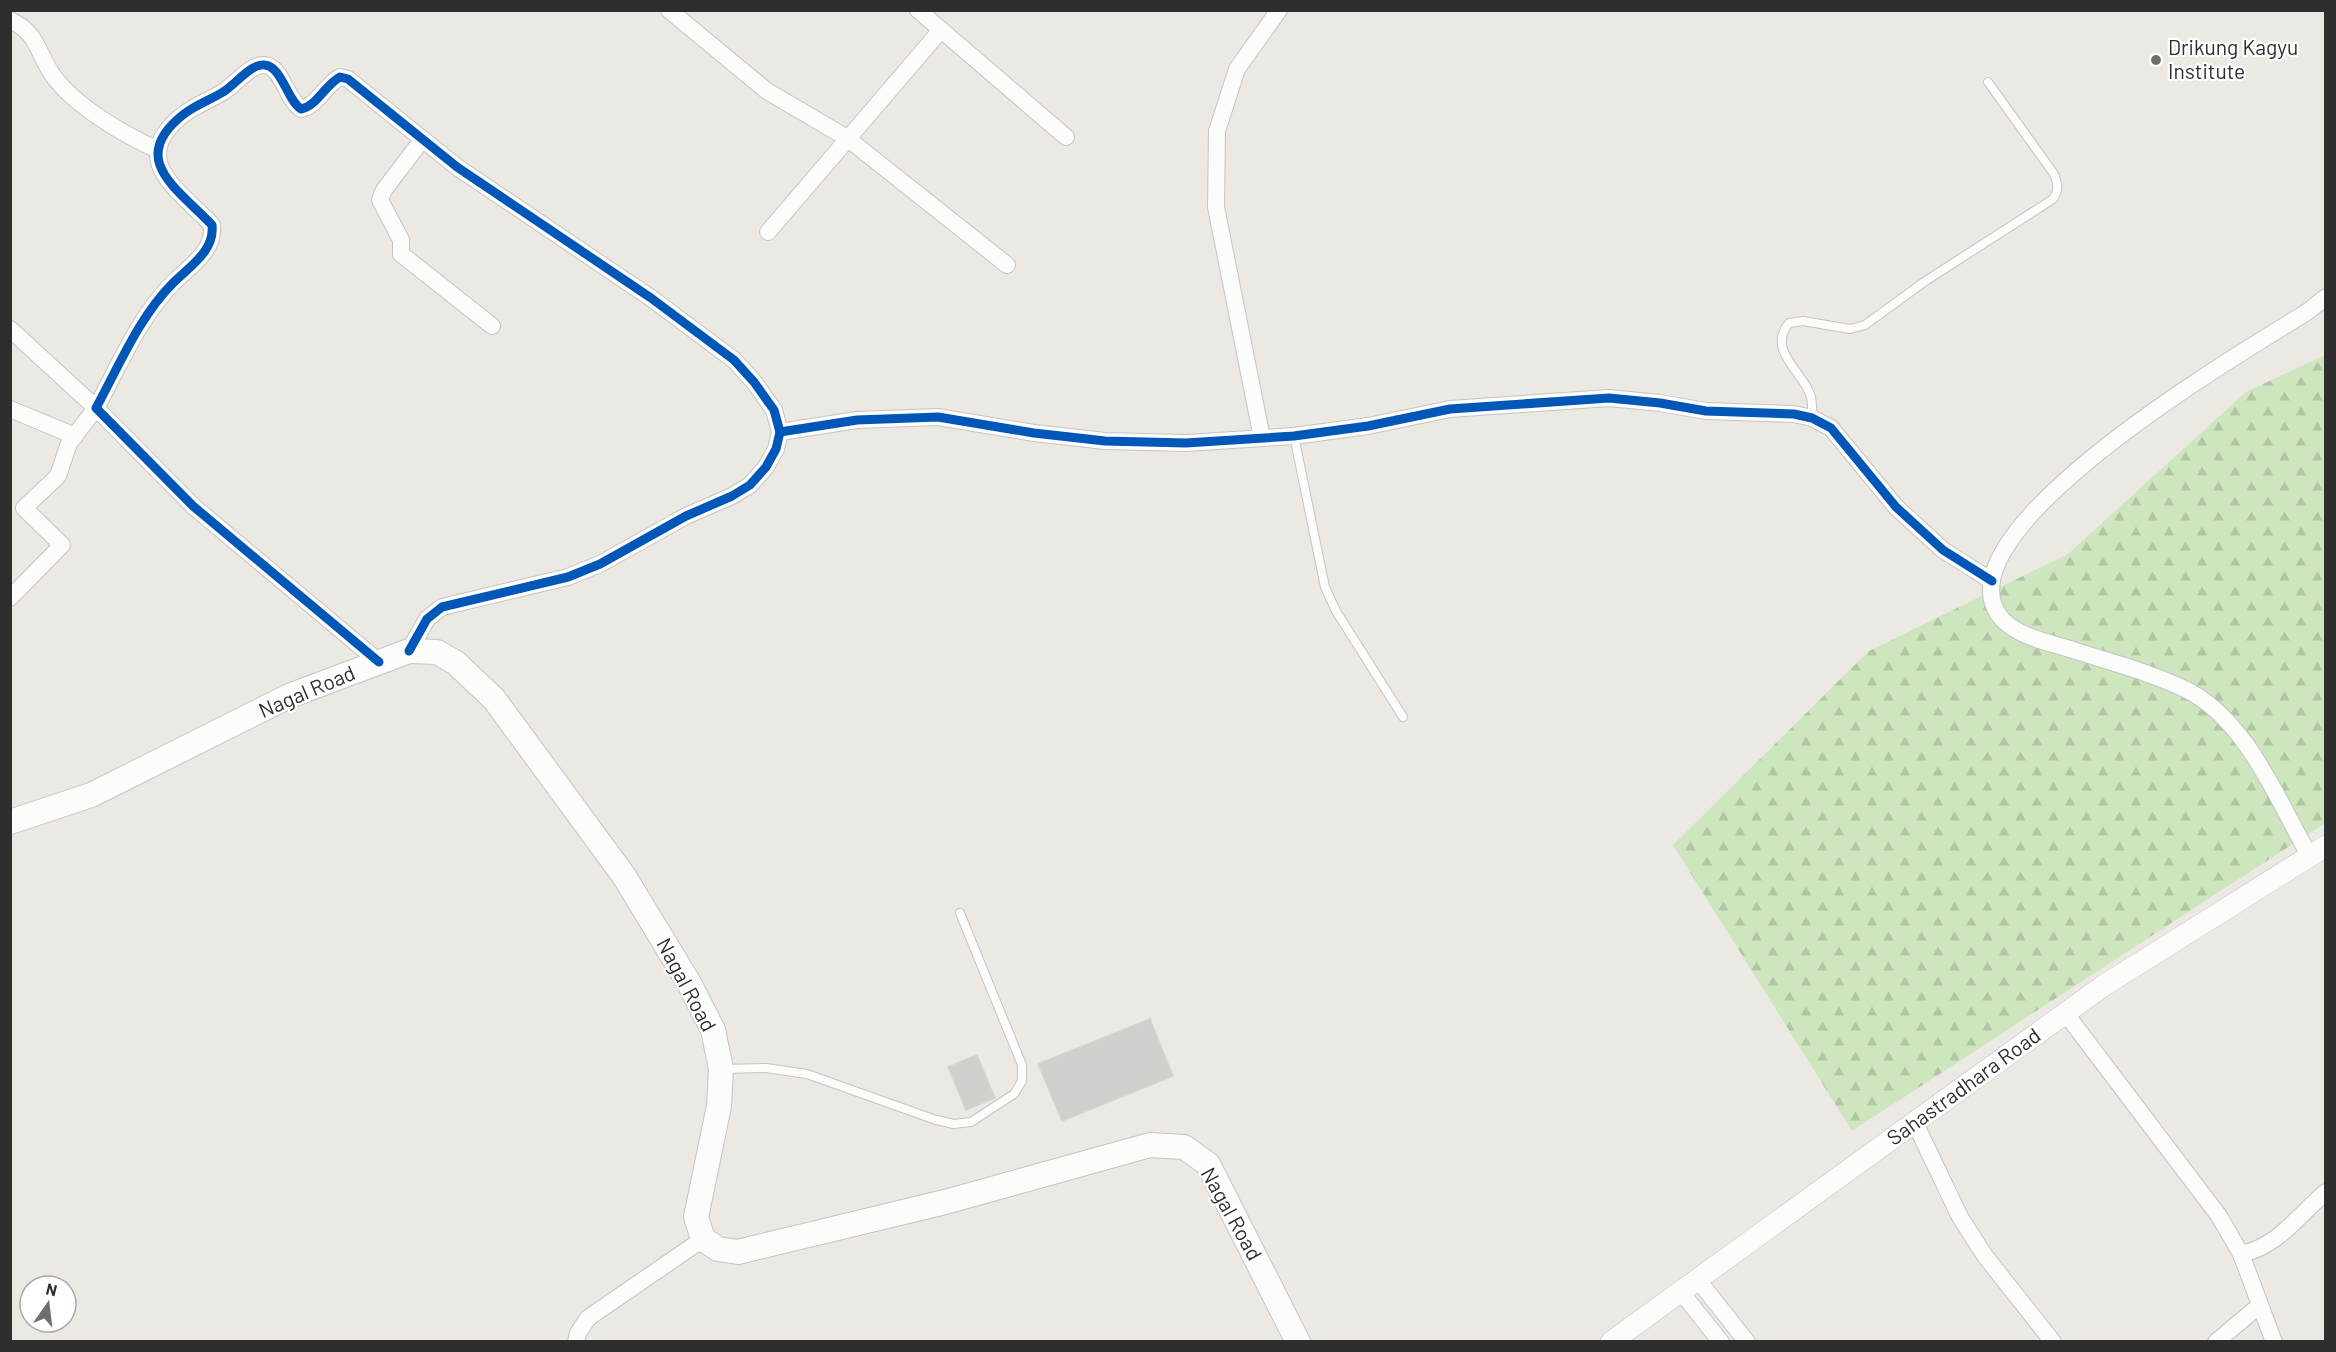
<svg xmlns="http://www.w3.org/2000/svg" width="2336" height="1352" viewBox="0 0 2336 1352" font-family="Barlow,sans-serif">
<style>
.forest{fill:url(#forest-firs)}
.building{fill:#d1cecb;stroke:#d7d4d0;stroke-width:1.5}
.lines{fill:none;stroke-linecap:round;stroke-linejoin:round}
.service-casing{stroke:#c5c4c5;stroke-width:10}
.minor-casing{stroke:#c5c4c5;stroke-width:18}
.tertiary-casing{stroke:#c5c4c5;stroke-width:22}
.secondary-casing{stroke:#c5c4c5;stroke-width:26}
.service{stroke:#fcfcfb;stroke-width:8}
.minor{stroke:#fcfcfb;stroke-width:16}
.tertiary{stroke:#fcfcfb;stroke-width:21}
.secondary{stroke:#fcfcfb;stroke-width:24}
.cycleway-casing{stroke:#fff;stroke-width:13}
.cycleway{stroke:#0057b8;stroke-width:9}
.poi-dot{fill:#706f6e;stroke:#fff;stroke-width:2}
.labels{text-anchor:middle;stroke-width:4.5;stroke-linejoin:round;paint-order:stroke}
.poi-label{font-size:21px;fill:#2e2e2e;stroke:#fff;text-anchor:start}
.street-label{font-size:21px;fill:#2e2e2e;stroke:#fff}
</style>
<defs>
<pattern id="forest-firs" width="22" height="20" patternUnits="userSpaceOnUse" patternTransform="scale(1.5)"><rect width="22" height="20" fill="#cee6be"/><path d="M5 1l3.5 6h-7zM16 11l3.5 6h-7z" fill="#b1c6a4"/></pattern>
</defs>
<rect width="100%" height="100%" fill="#ece8e4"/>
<polygon class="forest" points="2325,355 2325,823 1852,1131 1673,845 1869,651 2068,554 2246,392"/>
<g class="building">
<polygon points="1150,1019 1173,1076 1062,1121 1038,1064"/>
<polygon points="977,1055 995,1098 966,1110 948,1067"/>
</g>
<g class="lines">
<defs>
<g id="service">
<path d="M 1812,418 C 1812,410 1813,402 1810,394 C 1801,370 1767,350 1789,323 L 1803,321 L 1850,329 L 1865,325 L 1924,282 L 2053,199 C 2059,190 2058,184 2054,174 L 1988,82"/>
<polyline points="1294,436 1325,587 1336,611 1403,717"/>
<polyline points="721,1069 766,1068 807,1074 936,1120 954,1124 971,1122 1014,1094 1022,1081 1022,1065 960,913"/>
</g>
<g id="minor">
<polyline points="669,10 767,91 847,138 1007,265"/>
<polyline points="918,10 1066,137"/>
<path d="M 10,20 C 38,33 37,52 52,74 C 73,105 124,135 158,150"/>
<polyline points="422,140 384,190 380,200 401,240 401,254 492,326"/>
<polyline points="768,232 941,30"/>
<polyline points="10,329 96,408 69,443 58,476 24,508 62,545 10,598"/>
<polyline points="10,409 75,436"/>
<polyline points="780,432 857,420 938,417 1034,433 1105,441 1186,443 1294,436 1368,426 1450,409 1609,398 1660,403 1706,411 1794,414 1812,418 1831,428 1896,507 1943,550 1992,581"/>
<polyline points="1262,438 1216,207 1217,131 1237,69 1279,10"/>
<path d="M 379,662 L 193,506 L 96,408 C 119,366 139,317 173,283 C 190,266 215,251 212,225 C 178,189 126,159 184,114 C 196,105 210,100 223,92 C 235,85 251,63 265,65 C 282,67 287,100 301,109 C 317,106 325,85 340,77 L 348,79 L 457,167 L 651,298 L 734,360 L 754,382 L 774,410 L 780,432 L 776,449 L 766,467 L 750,485 L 732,496 L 686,516 L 600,564 L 568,577 L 442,607 L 427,619 L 409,651"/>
<path d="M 2309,855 C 2277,799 2247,721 2187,690 C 2152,673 2113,663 2076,651 C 2053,643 2019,638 2002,619 C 1928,534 2250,348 2307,312 L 2326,297"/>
<polyline points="2066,1014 2219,1216 2241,1254 2274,1342"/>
<polyline points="1915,1123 1960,1217 1985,1256 2053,1342"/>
<path d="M 2241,1254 C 2279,1246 2297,1216 2326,1192"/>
<polyline points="1698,1280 1747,1342"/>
<polyline points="1681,1292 1721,1342"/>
<polyline points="576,1342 578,1333 588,1318 703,1239"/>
<polyline points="2216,1342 2260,1305"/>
</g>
<polyline id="tertiary" points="1611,1342 2103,986 2326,846"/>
<polyline id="secondary" points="10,822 91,795 289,696 409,651 437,652 456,663 494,699 624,876 689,983 713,1030 721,1069 719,1106 696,1217 703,1239 718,1249 738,1252 945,1202 1150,1145 1184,1147 1208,1164 1298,1342"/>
</defs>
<use href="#service" class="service-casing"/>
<use href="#minor" class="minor-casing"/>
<use href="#tertiary" class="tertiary-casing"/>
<use href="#secondary" class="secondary-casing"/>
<use href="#service" class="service"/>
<use href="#minor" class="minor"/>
<use href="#tertiary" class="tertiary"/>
<use href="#secondary" class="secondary"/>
<defs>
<g id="cycleway">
<polyline points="780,432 857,420 938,417 1034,433 1105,441 1186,443 1294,436 1368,426 1450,409 1609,398 1660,403 1706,411 1794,414 1812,418 1831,428 1896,507 1943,550 1992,581"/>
<path d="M 379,662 L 193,506 L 96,408 C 119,366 139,317 173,283 C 190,266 215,251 212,225 C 178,189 126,159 184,114 C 196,105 210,100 223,92 C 235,85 251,63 265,65 C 282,67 287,100 301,109 C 317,106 325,85 340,77 L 348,79 L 457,167 L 651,298 L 734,360 L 754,382 L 774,410 L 780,432 L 776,449 L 766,467 L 750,485 L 732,496 L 686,516 L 600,564 L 568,577 L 442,607 L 427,619 L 409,651"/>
</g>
</defs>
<use href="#cycleway" class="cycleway-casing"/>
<use href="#cycleway" class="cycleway"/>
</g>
<circle class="poi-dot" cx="2156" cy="60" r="6"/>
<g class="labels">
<g class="poi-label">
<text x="2168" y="55">Drikung Kagyu<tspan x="2168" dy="24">Institute</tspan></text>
</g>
<g class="street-label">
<text transform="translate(307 692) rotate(-23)" y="7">Nagal Road</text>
<text transform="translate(686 985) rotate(62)" y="7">Nagal Road</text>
<text transform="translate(1964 1087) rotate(-36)" y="7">Sahastradhara Road</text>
<text transform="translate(1231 1214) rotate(61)" y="7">Nagal Road</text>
</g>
</g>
<rect width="2336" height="1352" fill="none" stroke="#2e2e2e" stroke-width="24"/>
<g transform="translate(48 1304) rotate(14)"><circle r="28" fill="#ffffff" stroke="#ababab" stroke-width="1.5"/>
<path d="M0-4.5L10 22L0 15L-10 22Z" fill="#706f6e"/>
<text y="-9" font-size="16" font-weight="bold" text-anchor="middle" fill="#2e2e2e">N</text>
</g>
</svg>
